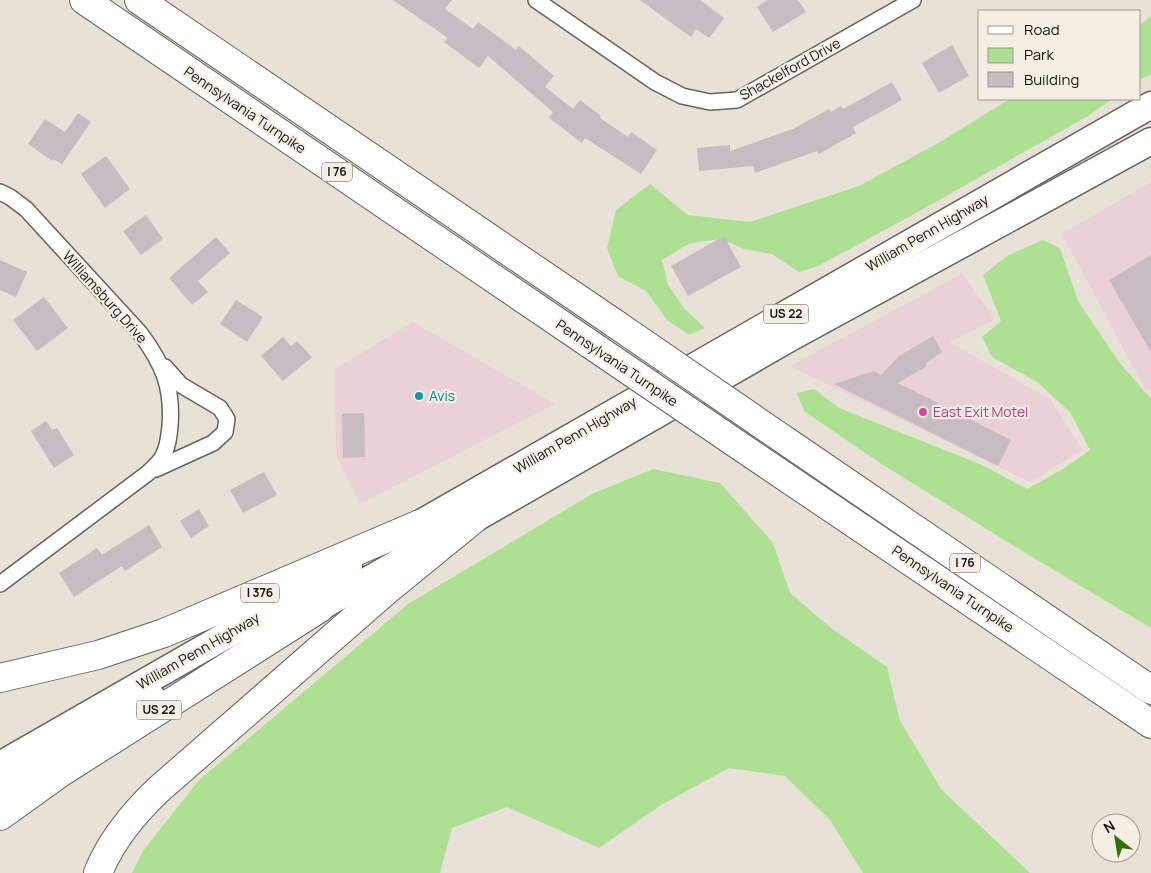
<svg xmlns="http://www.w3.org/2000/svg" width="1151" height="873" viewBox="0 0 1151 873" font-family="Manrope,sans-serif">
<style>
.commercial{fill:#ead0d7}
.green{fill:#ade093}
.building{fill:#c7bcc2}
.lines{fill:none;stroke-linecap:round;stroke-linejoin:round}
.minor-casing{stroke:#69625a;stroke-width:18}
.trunk-casing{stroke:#69625a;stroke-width:29}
.motorway-casing{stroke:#69625a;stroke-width:30}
.minor{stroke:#fff;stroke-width:15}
.trunk{stroke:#fff;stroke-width:26}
.motorway{stroke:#fff;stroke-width:28}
.motorway-bridge-casing{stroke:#69625a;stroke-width:30;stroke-linecap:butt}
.motorway-bridge{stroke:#fff;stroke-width:28}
.culture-dot{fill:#0f9aa8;stroke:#f5eee4;stroke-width:2}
.hotel-dot{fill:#d1479c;stroke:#f5eee4;stroke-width:2}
.labels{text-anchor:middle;stroke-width:4.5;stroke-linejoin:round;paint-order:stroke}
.shield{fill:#f5eee4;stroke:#5a5751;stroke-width:1}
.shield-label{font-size:12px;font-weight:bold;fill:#181612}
.street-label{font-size:14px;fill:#181612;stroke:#f5eee4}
.culture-label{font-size:14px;fill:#0d838f;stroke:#f5eee4;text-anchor:start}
.hotel-label{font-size:14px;fill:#b23c85;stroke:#f5eee4;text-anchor:start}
</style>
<rect width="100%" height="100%" fill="#e8e1d7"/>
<g class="commercial">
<polygon points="1151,182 1151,390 1146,391 1062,234"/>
<polygon points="962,274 995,319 949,342 1050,399 1083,450 1030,482 790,366"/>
<polygon points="413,322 555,404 360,504 336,456 335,369"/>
</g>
<g class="green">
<polygon points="1151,16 1151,74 1140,80 1140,25"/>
<polygon points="1010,99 1112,99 1088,116 907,218 818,266 799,272 772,254 744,249 721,239 690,243 662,260 668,285 684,308 705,328 689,335 667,320 646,291 618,276 607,248 616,210 650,184 688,215 750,222 859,186 940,142"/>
<polygon points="1043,240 1060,248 1078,301 1119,362 1151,399 1151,628 1019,549 880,463 804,411 797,393 814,389 839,408 982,465 1027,489 1063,469 1090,450 1070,412 1037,382 992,357 982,337 1001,321 983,275 1007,256"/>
<polygon points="653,469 720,483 773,543 790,593 831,628 887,667 900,721 941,789 1030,873 863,873 830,820 785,776 729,768 661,805 599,848 507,807 452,828 440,873 132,873 143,851 199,780 408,604 594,493"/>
</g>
<g class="building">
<polygon points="393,0 452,0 445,9 473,29 478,22 516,50 519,46 554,76 545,87 573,109 580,100 601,116 600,118 628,137 631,132 657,150 641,174 585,138 582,143 549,118 553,112 488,56 479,68 444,42 448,38"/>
<polygon points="640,0 700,0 724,18 709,38 696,29 691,37"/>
<polygon points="767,0 798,0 806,12 773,32 757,7"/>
<polygon points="952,45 969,76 939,93 922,63"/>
<polygon points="892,82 902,100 853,127 856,133 819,154 817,151 755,173 753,166 699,171 697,148 730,145 730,151 793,129 829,109 831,112 841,106 843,109"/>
<polygon points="78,113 91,122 62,164 53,159 52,161 28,144 45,119 65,132"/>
<polygon points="106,156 130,189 105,208 81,174"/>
<polygon points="146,215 163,239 141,255 123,231"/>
<polygon points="724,236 741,267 688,296 671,266"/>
<polygon points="216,237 230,253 198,281 208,292 192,305 169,278"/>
<polygon points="1151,255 1151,352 1109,280"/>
<polygon points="0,260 27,272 16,297 0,290"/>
<polygon points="44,297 68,328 37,351 13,320"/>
<polygon points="236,300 263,317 247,342 220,324"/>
<polygon points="933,336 942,352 926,363 927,366 898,383 1011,440 998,466 834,384 874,371 881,375 899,356"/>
<polygon points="283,337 291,346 297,341 312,357 283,381 261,356"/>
<polygon points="364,413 365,457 343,458 342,414"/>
<polygon points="46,421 52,430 57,428 74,455 54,468 31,431"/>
<polygon points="264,472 277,495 243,513 230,490"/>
<polygon points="199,509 209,526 191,538 180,521"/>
<polygon points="149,525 162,547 125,571 122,566 74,597 59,573 97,548 102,555"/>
</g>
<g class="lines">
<defs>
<g id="minor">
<polyline points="536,0 655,82 682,96 710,102 737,100 913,0"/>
<path d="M 0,192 L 10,197 L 26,209 L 140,333 C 163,364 173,387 170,426 C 169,436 168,447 163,456 C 160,462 153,468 148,473 L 0,584"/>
<polyline points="156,469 213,443 225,432 227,419 220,408 181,385 165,367"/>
</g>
<g id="trunk">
<polyline points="400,535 1151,105"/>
<polyline points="300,619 790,338 1151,141"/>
<polyline points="0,765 349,565"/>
<polyline points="0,786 154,699"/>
</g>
<g id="motorway">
<polyline points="84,0 590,344"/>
<polyline points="139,0 617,325"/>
<polyline points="780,437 1151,690"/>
<polyline points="753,455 1151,724"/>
<polyline points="0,678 98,655 164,633 420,524"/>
<polyline points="0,816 60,773 320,608"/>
<path d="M 98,873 C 111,840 133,814 158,790 L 386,591 L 473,520"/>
</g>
</defs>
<use href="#minor" class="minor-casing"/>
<use href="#trunk" class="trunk-casing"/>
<use href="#motorway" class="motorway-casing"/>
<use href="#minor" class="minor"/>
<use href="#trunk" class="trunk"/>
<use href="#motorway" class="motorway"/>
<defs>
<g id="motorway-bridge">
<polyline points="617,325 780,437"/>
<polyline points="590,344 753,455"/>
</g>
</defs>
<use href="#motorway-bridge" class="motorway-bridge-casing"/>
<use href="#motorway-bridge" class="motorway-bridge"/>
</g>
<circle class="culture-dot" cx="419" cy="396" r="5"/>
<circle class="hotel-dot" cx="923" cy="412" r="5"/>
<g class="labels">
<g class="shield">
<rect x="322" y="162.5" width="30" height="19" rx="4"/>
<rect x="763.5" y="304.5" width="45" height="19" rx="4"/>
<rect x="950" y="553.5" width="30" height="19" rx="4"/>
<rect x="241" y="583.5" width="38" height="19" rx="4"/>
<rect x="136.5" y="700.5" width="45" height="19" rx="4"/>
</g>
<g class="shield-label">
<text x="337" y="176">I 76</text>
<text x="786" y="318">US 22</text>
<text x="965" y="567">I 76</text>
<text x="260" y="597">I 376</text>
<text x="159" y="714">US 22</text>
</g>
<g class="street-label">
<text transform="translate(790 69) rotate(-29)" y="5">Shackelford Drive</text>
<text transform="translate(245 110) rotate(34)" y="5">Pennsylvania Turnpike</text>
<text transform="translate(927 233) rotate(-30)" y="5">William Penn Highway</text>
<text transform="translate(105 297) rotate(48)" y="5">Williamsburg Drive</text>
<text transform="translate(617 363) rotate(34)" y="5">Pennsylvania Turnpike</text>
<text transform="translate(575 435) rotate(-30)" y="5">William Penn Highway</text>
<text transform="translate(953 589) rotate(34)" y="5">Pennsylvania Turnpike</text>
<text transform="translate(198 651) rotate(-30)" y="5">William Penn Highway</text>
</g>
<g class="culture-label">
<text x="429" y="401">Avis</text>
</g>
<g class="hotel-label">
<text x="933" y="417">East Exit Motel</text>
</g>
</g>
<rect x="978" y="10" width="162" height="90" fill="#f5eee4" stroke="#9d9890"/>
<rect x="988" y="26" width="25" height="8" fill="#ffffff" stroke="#9d9890"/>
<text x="1024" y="35" font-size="15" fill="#181612">Road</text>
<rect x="988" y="48" width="25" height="15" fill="#ade093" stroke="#9d9890"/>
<text x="1024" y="60" font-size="15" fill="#181612">Park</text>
<rect x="988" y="72" width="25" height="15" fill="#c7bcc2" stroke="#9d9890"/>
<text x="1024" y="85" font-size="15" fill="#181612">Building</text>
<g transform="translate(1116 838) rotate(329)"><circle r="24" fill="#f5eee4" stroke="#9d9890"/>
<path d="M0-4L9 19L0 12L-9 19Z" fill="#357102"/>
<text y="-8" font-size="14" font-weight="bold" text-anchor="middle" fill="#181612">N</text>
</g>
</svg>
